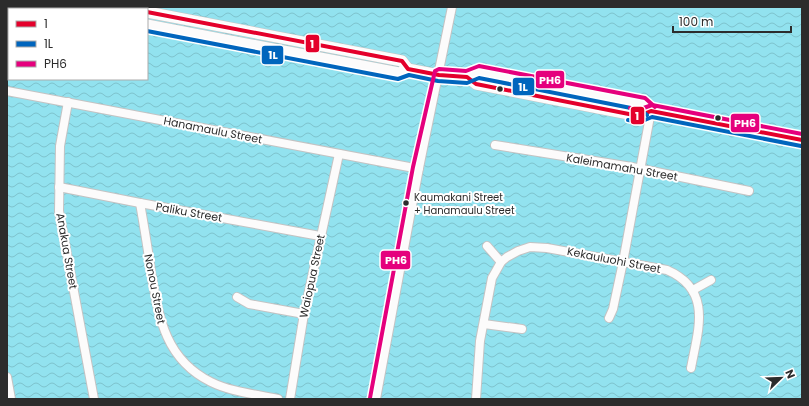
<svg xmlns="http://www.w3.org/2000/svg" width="809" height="406" viewBox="0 0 809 406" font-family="Poppins,sans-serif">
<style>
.water{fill:url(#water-waves);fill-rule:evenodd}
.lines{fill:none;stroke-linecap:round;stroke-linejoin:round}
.street-casing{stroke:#c4c3c3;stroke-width:10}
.secondary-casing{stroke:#c4c3c3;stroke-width:12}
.street{stroke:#fcfbfb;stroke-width:8}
.secondary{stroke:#fcfbfb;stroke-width:11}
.bus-1-casing{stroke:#fff;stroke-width:7}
.bus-2-casing{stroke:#fff;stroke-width:7}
.bus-3-casing{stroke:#fff;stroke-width:7}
.bus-1{stroke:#e4002b;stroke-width:4}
.bus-2{stroke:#0065bd;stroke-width:4}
.bus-3{stroke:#e5007d;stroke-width:4}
.bus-dot{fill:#2c2c2c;stroke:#fff;stroke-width:1.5}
.labels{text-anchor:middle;stroke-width:4;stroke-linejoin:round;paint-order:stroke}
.bus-label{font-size:10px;fill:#2c2c2c;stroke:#fff;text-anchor:start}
.street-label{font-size:11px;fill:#2c2c2c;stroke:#fff}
.line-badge{stroke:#fff;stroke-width:1.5}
.badge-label{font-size:11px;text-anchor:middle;font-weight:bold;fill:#fff}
</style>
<defs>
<pattern id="water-waves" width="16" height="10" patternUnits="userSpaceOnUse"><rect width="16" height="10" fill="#92e2ef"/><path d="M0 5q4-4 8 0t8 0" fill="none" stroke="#7ec2cd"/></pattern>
</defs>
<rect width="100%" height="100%" fill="#eae6e2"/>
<path class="water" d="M 7,7 L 802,7 L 802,399 L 7,399 ZM 9,9 L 147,9 L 147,79 L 9,79 Z"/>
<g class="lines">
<defs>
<g id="street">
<polyline points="7,91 409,167 419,168"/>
<polyline points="68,102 60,146 59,211 94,399"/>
<polyline points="495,145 632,167 749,191"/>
<polyline points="59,187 140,203 320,236"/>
<path d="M 140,203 C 144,226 148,249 151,272 C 159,318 165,359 211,382 C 231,392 256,394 278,399"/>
<polyline points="487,246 501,262"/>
<polyline points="693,290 711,280"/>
<polyline points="237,297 249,304 304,314"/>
<polyline points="609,318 613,309 623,262 651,111"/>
<polyline points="484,324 522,329"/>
<polyline points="7,377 11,399"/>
<polyline points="290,399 304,314 339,154"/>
<polyline points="376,399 419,168 452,7"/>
<path d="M 476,399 L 480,341 L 492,278 L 496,271 L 501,262 L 507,257 L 518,251 L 530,247 L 547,248 L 667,270 C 713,290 698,330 691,368"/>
</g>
<g id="secondary">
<polyline points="55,7 66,9"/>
<polyline points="122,7 132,9"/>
<polyline points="147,12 402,61 408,69"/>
<polyline points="147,25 399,73 408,69 439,75 467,77 478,72 644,104 651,111"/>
<polyline points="467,77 476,84 639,116 651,111 802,140"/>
</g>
</defs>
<use href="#street" class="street-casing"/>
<use href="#secondary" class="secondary-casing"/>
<use href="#street" class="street"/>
<use href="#secondary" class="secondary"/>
<defs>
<polyline id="bus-1" points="147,12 402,61 408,69 439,75 467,77 476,84 639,116 651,111 802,140"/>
<g id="bus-2">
<polyline points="147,31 398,79 409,75 438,81 467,83 479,78 641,110 647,115"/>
<polyline points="628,120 640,122 652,117 801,146"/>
</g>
<g id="bus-3">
<polyline points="630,108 638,110 652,105 802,134"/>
<polyline points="370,398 413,167 435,71 439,69 466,71 479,66 645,98 655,107"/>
</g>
</defs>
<use href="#bus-1" class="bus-1-casing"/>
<use href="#bus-2" class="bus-2-casing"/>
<use href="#bus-3" class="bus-3-casing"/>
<use href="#bus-1" class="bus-1"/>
<use href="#bus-2" class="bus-2"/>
<use href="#bus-3" class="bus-3"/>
</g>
<g class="bus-dot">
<circle cx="500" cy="89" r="3.5"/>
<circle cx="718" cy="118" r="3.5"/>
<circle cx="406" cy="203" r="3.5"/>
</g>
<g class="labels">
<g class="bus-label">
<text x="414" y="201">Kaumakani Street<tspan x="414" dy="13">+ Hanamaulu Street</tspan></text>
</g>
<g class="street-label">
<text transform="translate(213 130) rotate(11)" y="4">Hanamaulu Street</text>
<text transform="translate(622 167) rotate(10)" y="4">Kaleimamahu Street</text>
<text transform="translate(189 212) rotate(10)" y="4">Paliku Street</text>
<text transform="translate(67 251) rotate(80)" y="4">Anakua Street</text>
<text transform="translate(614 260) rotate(11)" y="4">Kekauluohi Street</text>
<text transform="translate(312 276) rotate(-78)" y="4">Waiopua Street</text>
<text transform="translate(155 289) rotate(79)" y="4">Nonou Street</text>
</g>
</g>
<g class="line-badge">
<rect x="305" y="34" width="15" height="19" rx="4" fill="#e4002b"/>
<rect x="261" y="45" width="23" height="20" rx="4" fill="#0065bd"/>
<rect x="535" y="70" width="30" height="19" rx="4" fill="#e5007d"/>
<rect x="512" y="77" width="23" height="19" rx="4" fill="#0065bd"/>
<rect x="630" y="106" width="15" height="19" rx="4" fill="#e4002b"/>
<rect x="730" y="113" width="30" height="20" rx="4" fill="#e5007d"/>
<rect x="380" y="250" width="31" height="20" rx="4" fill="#e5007d"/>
</g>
<g class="badge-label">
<text x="312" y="48">1</text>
<text x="273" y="59">1L</text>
<text x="550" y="84">PH6</text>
<text x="523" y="91">1L</text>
<text x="637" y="120">1</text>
<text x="745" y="127">PH6</text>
<text x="396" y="264">PH6</text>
</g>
<rect width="809" height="406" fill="none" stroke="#2c2c2c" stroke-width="16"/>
<rect x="8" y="8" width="140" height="72" fill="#ffffff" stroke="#ababab"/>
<rect x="16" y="21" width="20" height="6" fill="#e4002b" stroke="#ababab"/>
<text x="44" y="28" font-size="12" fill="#2c2c2c">1</text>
<rect x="16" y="41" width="20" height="6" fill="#0065bd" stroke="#ababab"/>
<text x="44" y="48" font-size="12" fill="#2c2c2c">1L</text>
<rect x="16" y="61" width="20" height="6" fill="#e5007d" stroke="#ababab"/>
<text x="44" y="68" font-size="12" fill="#2c2c2c">PH6</text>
<g transform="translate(781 378) rotate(67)" stroke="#ffffff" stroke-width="3" paint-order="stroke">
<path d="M0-3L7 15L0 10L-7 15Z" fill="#2c2c2c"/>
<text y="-6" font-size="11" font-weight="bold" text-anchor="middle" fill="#2c2c2c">N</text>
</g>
<path d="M673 26v6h118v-6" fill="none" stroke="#2c2c2c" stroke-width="2"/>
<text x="679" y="26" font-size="12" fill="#2c2c2c" stroke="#ffffff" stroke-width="3" paint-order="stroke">100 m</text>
</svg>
